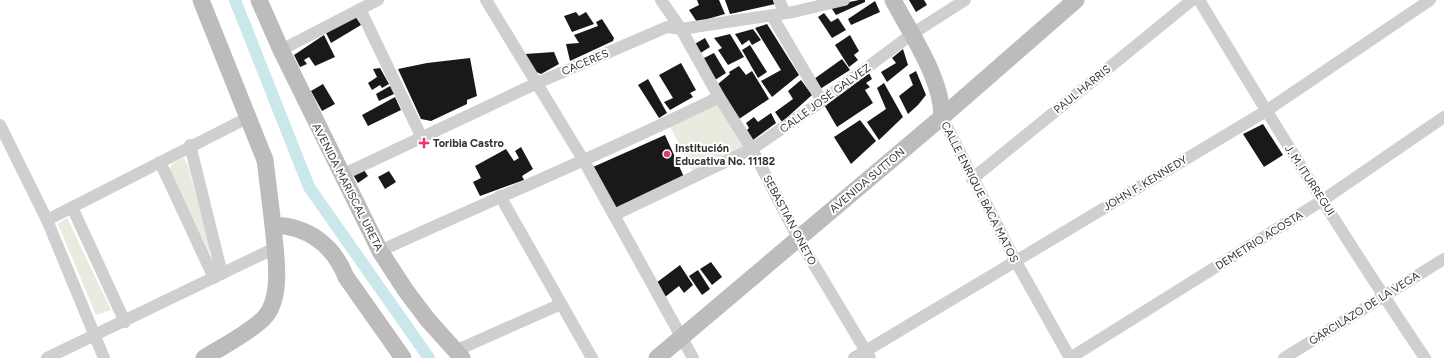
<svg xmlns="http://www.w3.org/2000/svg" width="1444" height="358" viewBox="0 0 1444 358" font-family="Figtree,sans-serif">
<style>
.green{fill:#e8ebdd}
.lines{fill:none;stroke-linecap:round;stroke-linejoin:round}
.canal{stroke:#cae7eb;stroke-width:12}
.building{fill:#191919}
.street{stroke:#cfcfcf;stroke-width:12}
.secondary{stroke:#bcbcbc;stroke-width:17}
.poi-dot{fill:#e43871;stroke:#fff;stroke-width:1.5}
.labels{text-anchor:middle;stroke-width:4;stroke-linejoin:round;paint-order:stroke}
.street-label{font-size:11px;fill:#323232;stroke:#fff}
.poi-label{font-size:11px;font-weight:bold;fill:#323232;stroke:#fff;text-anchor:start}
</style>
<rect width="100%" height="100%" fill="#fff"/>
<g class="green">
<polygon points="719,97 752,149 695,177 668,122"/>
<polygon points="183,158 187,163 212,253 210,253 169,170 172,164"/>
<polygon points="67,218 111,310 96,315 58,224"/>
</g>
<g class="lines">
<polyline class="canal" points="235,0 309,187 429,358"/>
</g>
<g class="building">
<polygon points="697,0 719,0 725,14 697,22 689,10 699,5"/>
<polygon points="725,0 773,0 775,4 730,14"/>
<polygon points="859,0 865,0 865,2 836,15 830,6"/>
<polygon points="909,0 924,0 927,5 916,12"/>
<polygon points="875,1 880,12 851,25 848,19"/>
<polygon points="576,12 579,16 586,12 594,24 572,32 564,16"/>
<polygon points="824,13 831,22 838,18 846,30 832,38 818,17"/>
<polygon points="354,14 361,25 331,43 325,31"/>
<polygon points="602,19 614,38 613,41 570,61 566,44 579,43 574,35 598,26 596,22"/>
<polygon points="767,24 799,75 772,97 761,81 781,70 755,28"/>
<polygon points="753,29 761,40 752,45 749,40 742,45 735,34"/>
<polygon points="730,34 744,57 728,65 718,50 722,48 714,38"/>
<polygon points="324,35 335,57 315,66 309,57 304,60 307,64 300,67 294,55"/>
<polygon points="850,35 859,51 854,55 858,60 849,67 835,45"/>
<polygon points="705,38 710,47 699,54 693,45"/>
<polygon points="750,45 767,72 758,78 742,50"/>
<polygon points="903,49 908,65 887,82 881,72 896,63 892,58"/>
<polygon points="554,52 559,64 541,74 534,71 525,54"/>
<polygon points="714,53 726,73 715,80 702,59"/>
<polygon points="470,58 477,96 467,100 467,104 431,121 421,119 398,69 427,63"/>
<polygon points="842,59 850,70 820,89 814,79"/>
<polygon points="681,63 696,90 690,93 693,97 670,110 664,102 673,98 659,75"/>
<polygon points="739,66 746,75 752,71 769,99 739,119 718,84 730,74 729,72"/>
<polygon points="380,68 389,84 382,88 380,85 372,90 368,83 377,77 373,69"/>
<polygon points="868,71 872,79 866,83 870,87 865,90 873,103 837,127 823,103"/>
<polygon points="916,71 926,95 918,105 908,114 899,96 913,85 909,75"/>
<polygon points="648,79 667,113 659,118 638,85"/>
<polygon points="801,80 812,95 782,122 775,112 793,99 788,91"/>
<polygon points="884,83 903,117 879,140 867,122 886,109 877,88"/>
<polygon points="323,84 335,104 322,111 311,91"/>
<polygon points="390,86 394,94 379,101 376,94"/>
<polygon points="395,97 401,110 368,126 362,115"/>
<polygon points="771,113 776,123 753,140 747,130 749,128 746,123 754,117 758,122"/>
<polygon points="860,120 876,141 851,164 834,137"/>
<polygon points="1263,124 1283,155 1264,167 1243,134"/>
<polygon points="665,135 684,177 614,209 593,167"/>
<polygon points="521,147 533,169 522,176 524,180 480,196 473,182 481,178 475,166 506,149 514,161 519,158 515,151"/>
<polygon points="362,167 368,176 358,183 352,173"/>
<polygon points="389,171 396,182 385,189 378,177"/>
<polygon points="711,262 722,277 712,285 700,269"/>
<polygon points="680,265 693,285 684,293 679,286 665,297 656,283"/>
<polygon points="698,270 710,289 702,295 689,276"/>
</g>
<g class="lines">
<g class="street">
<polyline points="486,0 584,161 693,358"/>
<polyline points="661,0 681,29 719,97 752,149 798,238 870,358"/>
<polyline points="779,0 785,13"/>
<path d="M 1199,0 C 1272,121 1346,241 1425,358"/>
<polyline points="360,9 422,138"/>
<polyline points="772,16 822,101"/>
<polyline points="281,50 378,0"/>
<polyline points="942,117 1015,260 1070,358"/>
<polyline points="0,125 47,220 104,358"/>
<polyline points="190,145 222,274"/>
<polyline points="160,162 214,278"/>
<polyline points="342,175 535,84 667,27 681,29 793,12 844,0"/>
<polyline points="972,179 1192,0"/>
<polyline points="500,196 592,358"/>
<polyline points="72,207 125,322"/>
<polyline points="614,215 752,149 822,101 912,34 965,0"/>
<polyline points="47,220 249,117"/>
<path d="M 380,251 C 493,199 608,152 719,97"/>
<polyline points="455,351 561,304"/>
<polyline points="47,358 275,248"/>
<polyline points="854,358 1266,111 1430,0"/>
<polyline points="1070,358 1323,200 1444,117"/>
<polyline points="1284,358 1444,259"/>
</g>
<g class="secondary">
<path d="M 201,0 L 265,160 L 273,225 C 307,226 333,244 346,277 L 403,358"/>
<polyline points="259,0 281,50 380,251 406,291 428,320 462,358"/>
<path d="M 893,0 C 911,34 942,79 942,117"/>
<path d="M 204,358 C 223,346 249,333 264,318 C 284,297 275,252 273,225"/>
<polyline points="657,358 942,117 1076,0"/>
</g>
</g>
<g class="poi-dot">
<path d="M422 137h4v4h4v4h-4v4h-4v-4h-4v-4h4z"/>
<circle cx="667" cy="154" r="4"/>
</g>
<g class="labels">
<g class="street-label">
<text transform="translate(585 62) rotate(-23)" y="4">CACERES</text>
<text transform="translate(1082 89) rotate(-39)" y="4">PAUL HARRIS</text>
<text transform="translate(825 98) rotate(-36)" y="4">CALLE JOSÉ GALVEZ</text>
<text transform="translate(867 180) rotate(-40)" y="4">AVENIDA SUTTON</text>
<text transform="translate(1310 180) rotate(57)" y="4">J. M. ITURREGUI</text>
<text transform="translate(1145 183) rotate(-31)" y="4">JOHN F. KENNEDY</text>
<text transform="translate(348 187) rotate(63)" y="4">AVENIDA MARISCAL URETA</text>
<text transform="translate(980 192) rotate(63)" y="4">CALLE ENRIQUE BACA MATOS</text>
<text transform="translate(790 220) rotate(62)" y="4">SEBASTIAN ONETO</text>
<text transform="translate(1259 240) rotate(-32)" y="4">DEMETRIO ACOSTA</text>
<text transform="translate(1364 308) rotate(-32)" y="4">GARCILAZO DE LA VEGA</text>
</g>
<g class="poi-label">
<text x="433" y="147">Toribia Castro</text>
<text x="675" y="152">Institución<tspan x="675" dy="13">Educativa No. 11182</tspan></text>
</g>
</g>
</svg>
